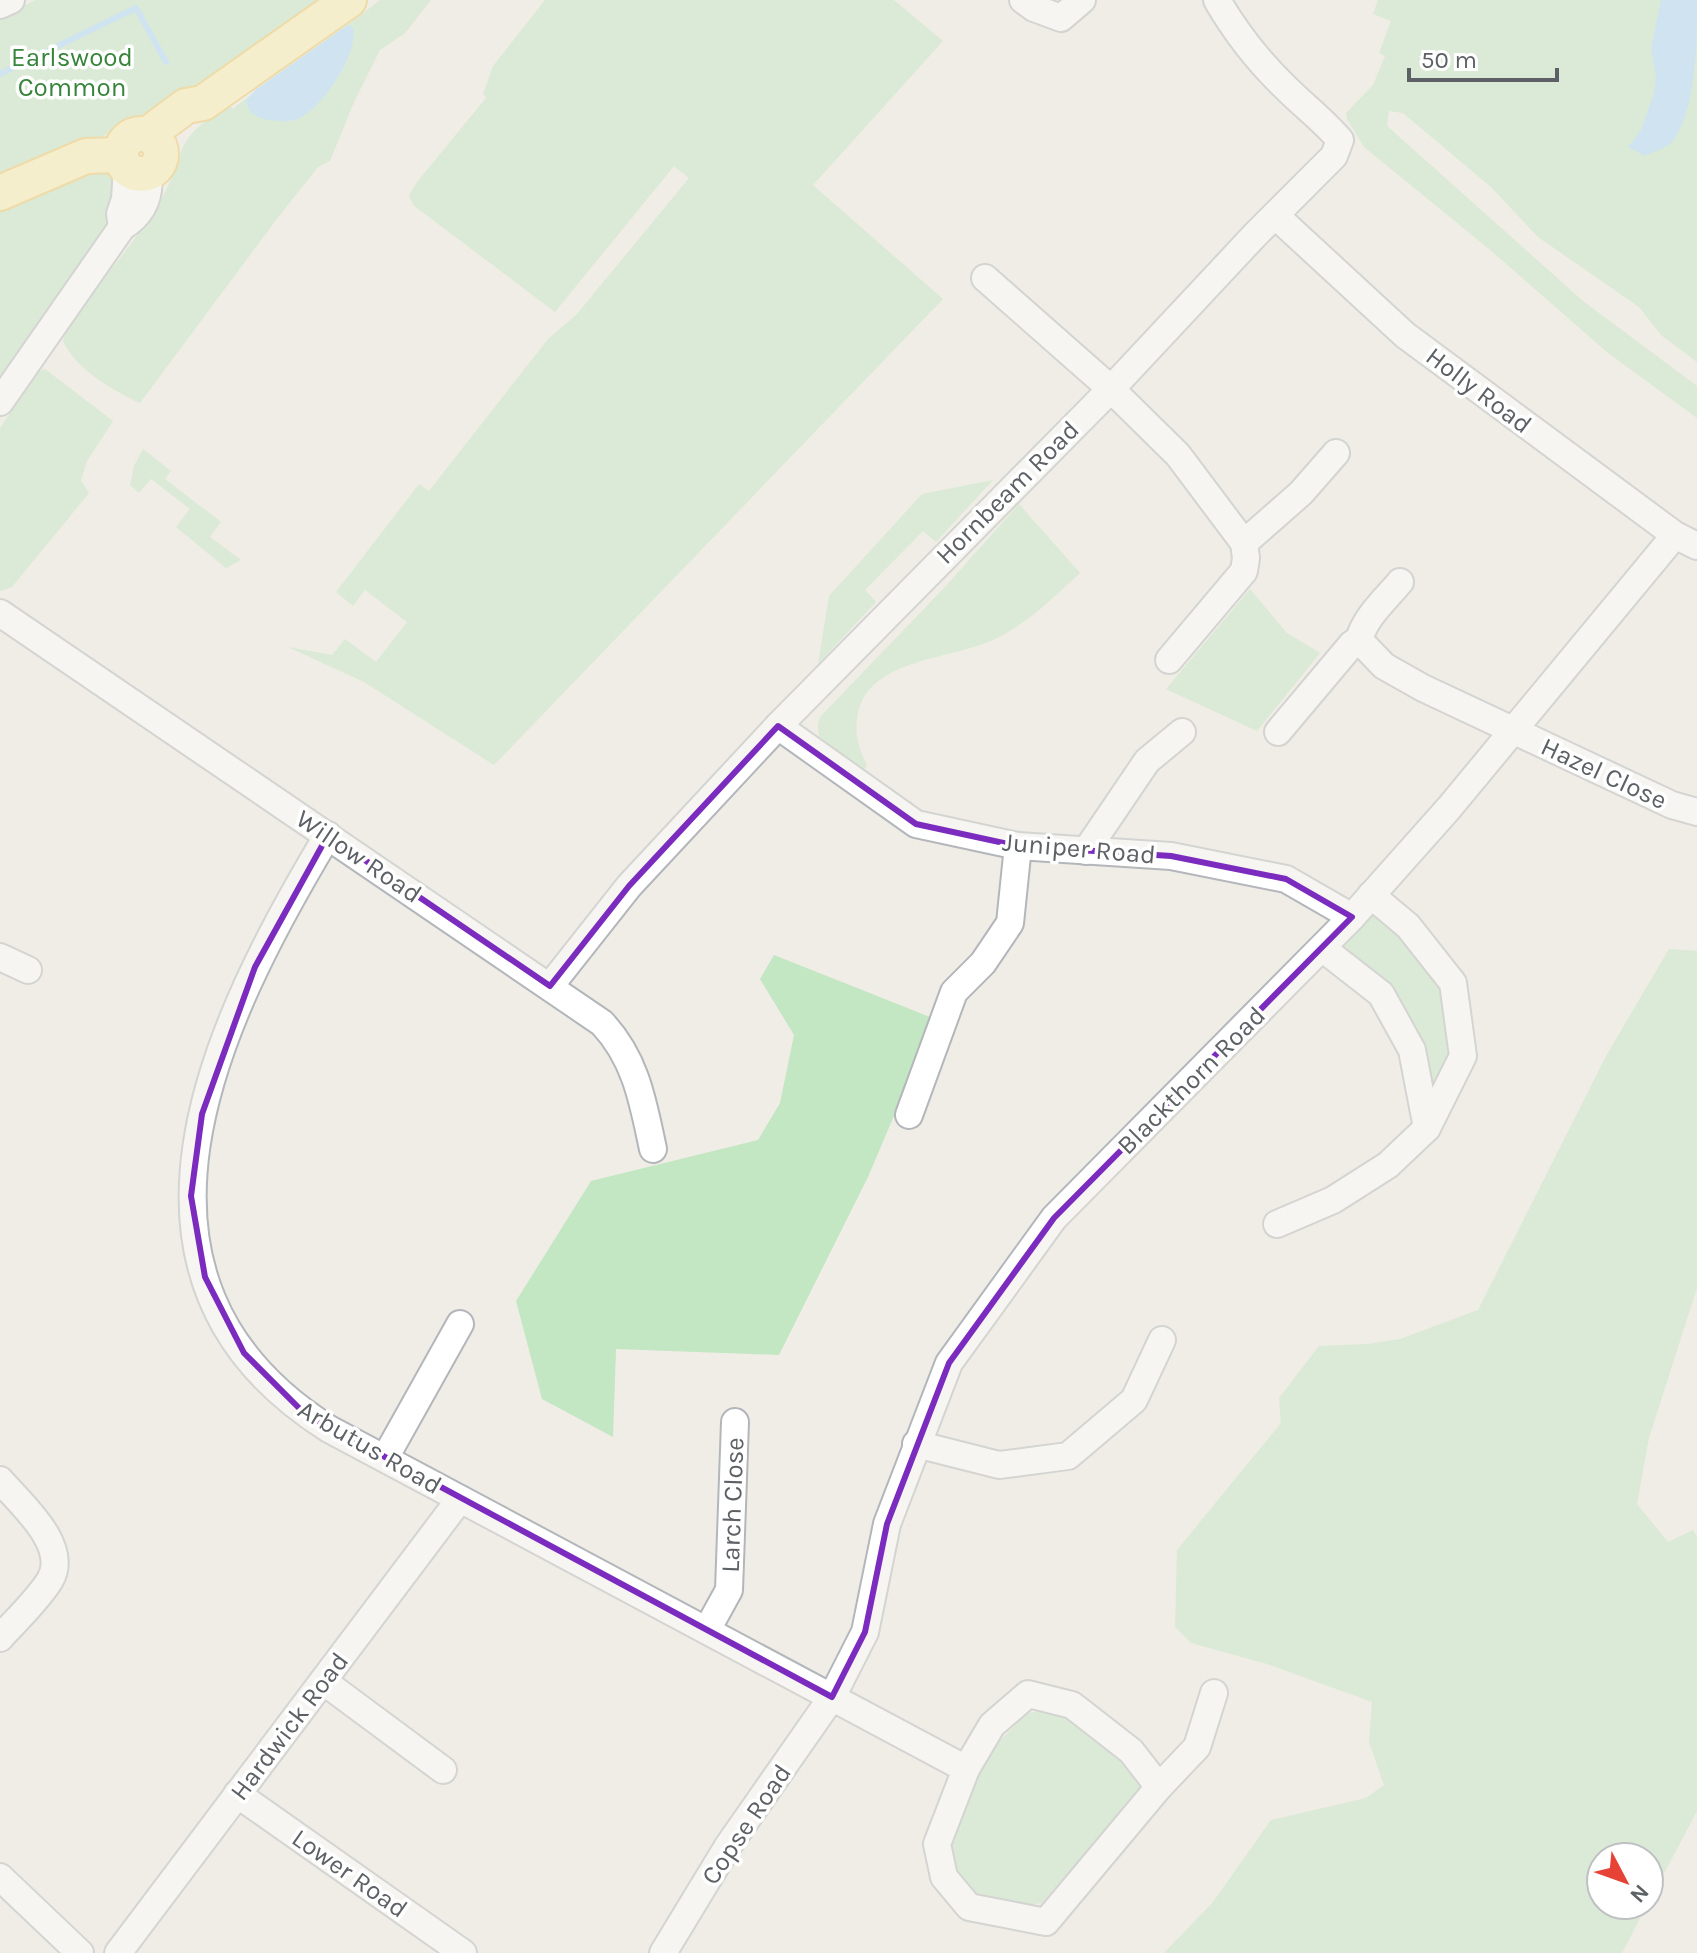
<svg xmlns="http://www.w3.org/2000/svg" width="1697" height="1953" viewBox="0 0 1697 1953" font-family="Karla,sans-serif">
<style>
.green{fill:#c3e6c3}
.water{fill:#a8d9fd}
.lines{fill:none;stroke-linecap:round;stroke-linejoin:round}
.stream{stroke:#a8d9fd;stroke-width:6}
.minor-casing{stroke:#b3b6ba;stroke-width:30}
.major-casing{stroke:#efc65f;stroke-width:38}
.minor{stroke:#fff;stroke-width:26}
.major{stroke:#fdf0ad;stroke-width:34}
.marked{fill:none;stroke:#7b2cbf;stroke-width:6;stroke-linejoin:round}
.labels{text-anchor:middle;stroke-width:7;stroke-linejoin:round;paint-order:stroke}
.park-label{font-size:26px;fill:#37843a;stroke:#fff}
.street-label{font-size:26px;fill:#5d6166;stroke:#fff}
</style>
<rect width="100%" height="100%" fill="#efede6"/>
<g class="green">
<path d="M 36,0 L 323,0 L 246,54 L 163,107 L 126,120 L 100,139 C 103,150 116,183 116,192 C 112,246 34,336 0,380 L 0,17 Z"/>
<path d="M 380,0 L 431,0 L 405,33 L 380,50 L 354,102 L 330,161 L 318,167 L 276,220 L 140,403 C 112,390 76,369 63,341 L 65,331 C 96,285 135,244 163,196 C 171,182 176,167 181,152 C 188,131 212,116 229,105 L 233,109 C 279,70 332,38 380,0 Z"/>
<polygon points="545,0 894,0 943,41 813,185 943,299 494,765 364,682 288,647 332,655 345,639 376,662 407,622 365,590 353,606 336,592 419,484 429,491 548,339 577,314 689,178 674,166 555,312 413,205 409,195 417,182 486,98 483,94 493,66"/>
<polygon points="1378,0 1697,0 1697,362 1661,335 1639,307 1538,237 1491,187 1403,113 1389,111 1387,126 1583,301 1697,386 1697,418 1608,353 1489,249 1364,147 1347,119 1346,113 1373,85 1385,56 1379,53 1391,21 1373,14"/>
<polygon points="45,369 113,421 87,461 81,480 89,493 12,587 0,591 0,428 38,372"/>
<polygon points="143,449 171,471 165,479 221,522 210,537 241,560 226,568 176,527 190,509 151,479 139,493 130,485 134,466"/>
<polygon points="993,480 936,542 923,531 865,590 876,602 818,664 829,596 922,494"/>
<path d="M 1019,504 L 1080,573 C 1054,597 1029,622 997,638 C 954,660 870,657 858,713 C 854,733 858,747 867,766 L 860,774 C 840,758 810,746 820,717 L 945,587 Z"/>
<polygon points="1250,589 1287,633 1320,653 1257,731 1166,689"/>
<polygon points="1372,905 1447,983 1456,1054 1428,1116 1416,1051 1336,955"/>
<polygon points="1669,949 1697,951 1697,1288 1649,1438 1637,1504 1668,1542 1693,1530 1697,1536 1697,1811 1649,1902 1649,1857 1601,1857 1601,1905 1647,1905 1622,1953 1164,1953 1213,1902 1271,1820 1366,1798 1384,1785 1369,1742 1372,1702 1267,1664 1191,1643 1175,1627 1177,1550 1281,1423 1279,1398 1319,1346 1368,1344 1400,1339 1478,1310 1606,1056"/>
<polygon points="774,955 935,1019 868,1177 779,1355 616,1349 613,1437 542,1399 516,1301 591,1181 758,1140 780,1103 794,1035 760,979"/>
<polygon points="1056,1709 1125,1762 1145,1783 1042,1903 1007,1908 980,1902 948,1865 946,1844 986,1755 1027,1713"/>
</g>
<g class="water">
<path d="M 1661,0 L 1697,0 C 1697,39 1697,111 1672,142 C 1666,148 1653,152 1645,156 L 1628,147 L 1641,130 L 1654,93 L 1656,77 L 1651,49 Z"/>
<path d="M 348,25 L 353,28 C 359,53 320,113 294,120 C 286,122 277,121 269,120 C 257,117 249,114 246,101 L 255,90 Z"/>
</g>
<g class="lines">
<polyline class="stream" points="0,74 136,8 166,62"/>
<defs>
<g id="minor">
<polyline points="1023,0 1034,8 1061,18 1082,0"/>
<polyline points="0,5 11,0"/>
<polyline points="1276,216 1405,335 1675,535 1697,546"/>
<polyline points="122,227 120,214 125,199 127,168"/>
<polyline points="985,278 1111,389 1178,455 1244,543 1246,558 1244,571 1169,660"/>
<path d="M 0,402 L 122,227 C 143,214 151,196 148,172"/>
<polyline points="1244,543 1301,493 1336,453"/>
<path d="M 0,613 L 602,1023 C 636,1059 643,1102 653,1149"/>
<path d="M 1359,640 C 1365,617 1385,600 1400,582"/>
<polyline points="778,726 916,824 1018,846 1171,856 1286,879 1352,917"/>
<polyline points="1278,732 1352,644 1359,640 1384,666 1423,688 1672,805 1697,812"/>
<path d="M 328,835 C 215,1023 90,1278 329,1429 L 966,1769 L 937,1844 L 944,1877 L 969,1907 L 1046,1922 L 1159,1787 L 1197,1747 L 1214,1693"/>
<polyline points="1086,851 1147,761 1182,732"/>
<polyline points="1322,948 1381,994 1412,1050 1427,1128"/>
<polyline points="0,957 28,970"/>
<path d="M 550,986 L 629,886 L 778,726 L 1111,389 L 1255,235 L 1334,156 L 1340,140 C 1323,120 1304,106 1286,88 C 1259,62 1236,33 1217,0"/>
<polyline points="909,1115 954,992 983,963 1010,923 1018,846"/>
<polyline points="1277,1224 1333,1200 1388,1165 1427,1128 1463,1056 1453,983 1408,926 1371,895"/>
<polyline points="916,1444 999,1465 1068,1456 1134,1400 1162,1340"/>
<polyline points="385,1458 460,1324"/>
<path d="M 0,1480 C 21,1504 70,1546 50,1580 C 37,1601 16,1620 0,1638"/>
<polyline points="707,1630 729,1590 735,1422"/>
<polyline points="323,1681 443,1770"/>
<polyline points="966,1769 992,1725 1028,1694 1072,1705 1131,1751 1159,1787"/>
<polyline points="237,1794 463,1953"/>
<polyline points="0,1877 80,1953"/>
<polyline points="118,1953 460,1499"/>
<polyline points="663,1953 728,1846 832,1697 865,1632 887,1524 949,1363 1054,1218 1352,917 1449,808 1675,535"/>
</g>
<g id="major">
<circle cx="141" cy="154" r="20"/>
<polyline points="147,135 186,106 203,103 349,0"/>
<polyline points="0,193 86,156 121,155"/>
</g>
</defs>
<use href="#minor" class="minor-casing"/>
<use href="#major" class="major-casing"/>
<use href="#minor" class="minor"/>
<use href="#major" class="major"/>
</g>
<path d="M0 0H1697V1953H0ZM 778,726 L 916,824 L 1018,846 L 1171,856 L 1286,879 L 1352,917 L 1054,1218 L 949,1363 L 887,1524 L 865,1632 L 832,1697 L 305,1414 L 244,1353 L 205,1277 L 191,1196 L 202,1114 L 255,967 L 328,835 L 550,986 L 629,886 Z" fill="#efede6" fill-opacity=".55" fill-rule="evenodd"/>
<path class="marked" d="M 778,726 L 916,824 L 1018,846 L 1171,856 L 1286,879 L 1352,917 L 1054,1218 L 949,1363 L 887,1524 L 865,1632 L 832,1697 L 305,1414 L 244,1353 L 205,1277 L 191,1196 L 202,1114 L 255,967 L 328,835 L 550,986 L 629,886 Z"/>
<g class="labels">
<g class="park-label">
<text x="72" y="66">Earlswood<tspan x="72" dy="30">Common</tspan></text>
</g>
<g class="street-label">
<text transform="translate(1479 390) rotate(37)" y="9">Holly Road</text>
<text transform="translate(1007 492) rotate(-45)" y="9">Hornbeam Road</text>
<text transform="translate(1604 773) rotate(25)" y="9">Hazel Close</text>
<text transform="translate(1079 848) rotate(5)" y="9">Juniper Road</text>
<text transform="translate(359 856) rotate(34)" y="9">Willow Road</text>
<text transform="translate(1191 1080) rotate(-45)" y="9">Blackthorn Road</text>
<text transform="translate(370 1447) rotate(30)" y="9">Arbutus Road</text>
<text transform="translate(732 1505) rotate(-88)" y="9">Larch Close</text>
<text transform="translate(289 1726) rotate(-53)" y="9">Hardwick Road</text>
<text transform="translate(746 1824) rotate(-56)" y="9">Copse Road</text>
<text transform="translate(350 1873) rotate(35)" y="9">Lower Road</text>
</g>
</g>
<g transform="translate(1625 1881) rotate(131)"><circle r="38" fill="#ffffff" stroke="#bec0c2" stroke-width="2"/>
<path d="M0-6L14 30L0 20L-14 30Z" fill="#e64235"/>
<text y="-12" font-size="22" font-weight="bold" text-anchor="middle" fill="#5d6166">N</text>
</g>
<path d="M1409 68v12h148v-12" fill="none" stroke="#5d6166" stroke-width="4"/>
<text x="1421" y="68" font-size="24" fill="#5d6166" stroke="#ffffff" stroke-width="6" paint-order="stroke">50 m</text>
</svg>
